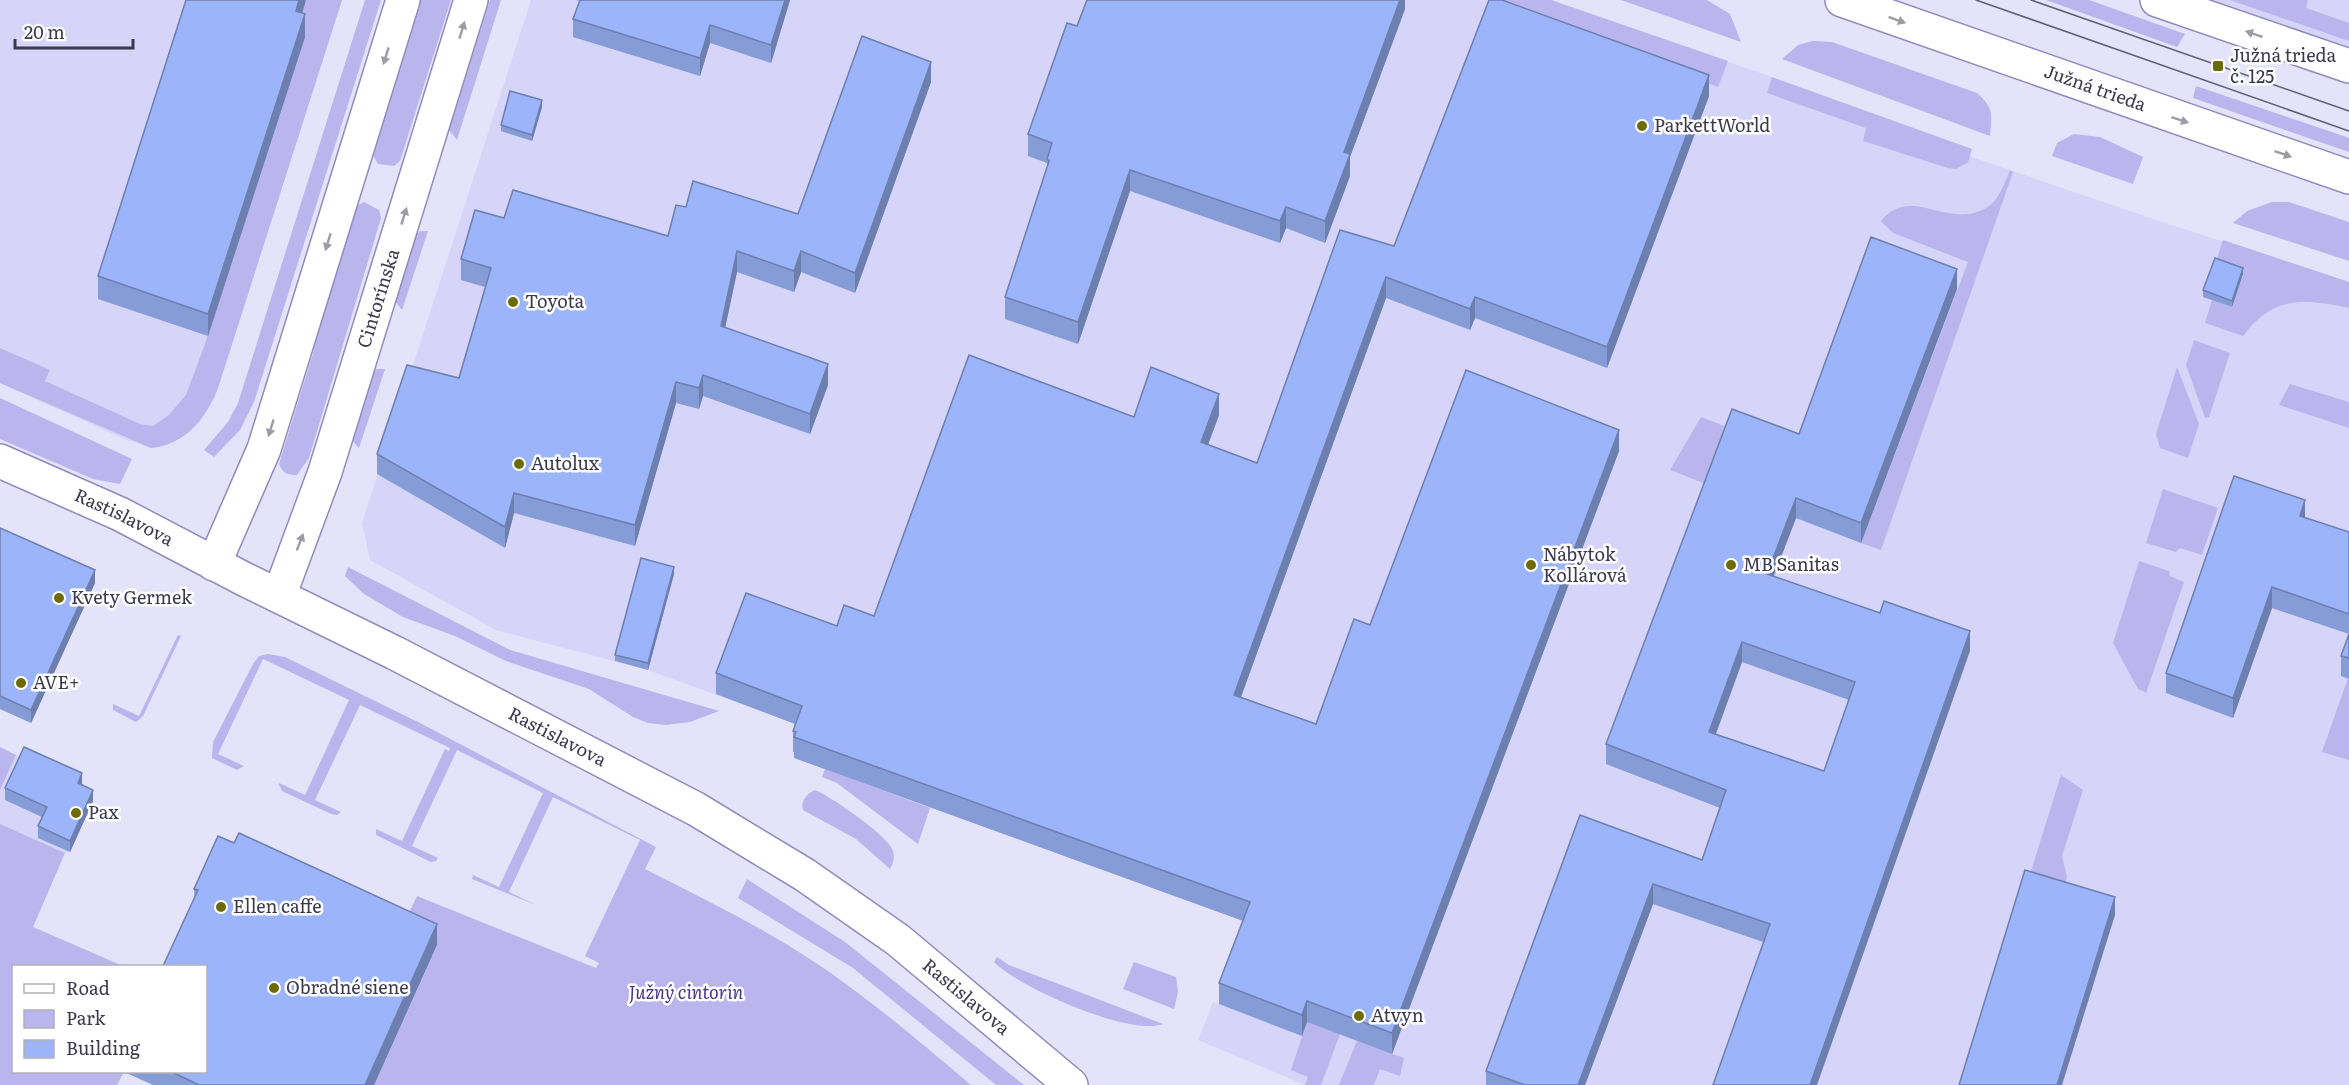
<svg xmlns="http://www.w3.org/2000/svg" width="2349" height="1085" viewBox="0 0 2349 1085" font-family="Literata,serif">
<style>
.built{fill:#d7d4f9}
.green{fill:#bab5ec}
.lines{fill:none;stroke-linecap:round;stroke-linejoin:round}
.minor-casing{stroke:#908bbd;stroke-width:36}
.minor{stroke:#fff;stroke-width:33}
.tram{stroke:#5d5c71;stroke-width:1.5}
.wall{fill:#869cd7;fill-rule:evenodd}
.shaded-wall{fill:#6d7faf}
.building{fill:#9cb5fa;stroke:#6d7faf;stroke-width:1.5;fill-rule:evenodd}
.oneway{fill:#9d9ca6}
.poi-dot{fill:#6c6b08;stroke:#fff;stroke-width:2}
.labels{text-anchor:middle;stroke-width:5;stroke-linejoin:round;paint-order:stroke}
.poi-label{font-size:18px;fill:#3b394e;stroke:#fff;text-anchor:start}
.street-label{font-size:18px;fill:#3b394e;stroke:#fff}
.park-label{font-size:18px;font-style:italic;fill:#483689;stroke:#fff}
</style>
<rect width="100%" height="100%" fill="#e4e3f9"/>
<g class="built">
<polygon points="0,0 342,0 215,397 199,423 188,433 164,445 151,448 122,438 0,383"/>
<polygon points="531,0 1551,0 1772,77 1769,88 2165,223 2349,282 2349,1085 1305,1085 1198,1040 1213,1002 1220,1004 1274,858 796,753 793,752 802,726 648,670 496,630 370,560 362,523"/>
<polygon points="2157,0 2349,0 2349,66"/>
<polygon points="16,755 83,783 79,794 93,801 70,852 65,853 0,824 0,790"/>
</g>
<g class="green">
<path d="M 306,0 L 342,0 L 219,385 C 208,416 186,445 151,448 L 0,383 L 0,348 L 50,370 L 45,381 L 140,424 L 153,426 L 169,415 L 186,395 L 205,344 L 304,37 L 282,29 Z"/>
<polygon points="365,0 381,0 254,402 240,430 214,457 204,450 228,422 238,403"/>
<polygon points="418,0 451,0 400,161 394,166 378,164 371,152"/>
<polygon points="490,0 501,0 457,140 449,130"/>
<polygon points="1497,0 1551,0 1728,61 1718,87"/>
<polygon points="1621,0 1707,0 1730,14 1741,42"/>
<polygon points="2046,0 2089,0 2185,34 2177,47"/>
<polygon points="2230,0 2308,0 2306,8 2349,23 2349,41"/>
<path d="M 1813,41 L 1832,42 L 1977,93 C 1994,108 1992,114 1990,136 L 1782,59 L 1798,45 Z"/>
<polygon points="1772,77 1972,149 1968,162 1956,169 1948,168 1863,141 1866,128 1767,93"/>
<polygon points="2196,86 2349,138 2349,152 2193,98"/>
<polygon points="2074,134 2100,137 2143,157 2133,184 2052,156 2057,143"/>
<path d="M 2010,170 L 2013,172 L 1881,550 L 1861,543 L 1968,262 L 1893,233 L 1881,221 C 1912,183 1950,233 1989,206 C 2000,198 2005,182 2010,170 Z"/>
<path d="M 364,202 L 379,210 L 381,218 L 309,458 L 297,475 C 287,475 283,473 279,464 L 314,350 L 315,330 L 356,206 Z"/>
<polygon points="2272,202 2289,202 2349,222 2349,261 2233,223 2247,211"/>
<polygon points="420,231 428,231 402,310 395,301 416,235"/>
<path d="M 2223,240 L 2349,282 L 2349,308 C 2305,299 2273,295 2243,336 L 2205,323 L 2212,300 L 2232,307 L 2243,275 L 2215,264 Z"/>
<polygon points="2194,340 2230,353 2209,417 2205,418 2186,365"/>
<polygon points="2177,367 2199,424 2188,458 2160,448 2156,434"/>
<polygon points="377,369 385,369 359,448 351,439 373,373"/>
<polygon points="2290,384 2349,402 2349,428 2279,405"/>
<polygon points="0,398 132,459 120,484 93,479 0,439"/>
<polygon points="1701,417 1732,429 1711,486 1670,470"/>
<polygon points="2163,489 2218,508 2202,555 2180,548 2176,552 2146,543"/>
<polygon points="2139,561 2169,571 2170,576 2184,582 2146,693 2138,689 2113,643"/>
<polygon points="348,567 510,650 719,711 690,722 666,725 648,723 633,717 589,689 506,661 455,636 403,617 364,594 345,576"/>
<polygon points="178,635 181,636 143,716 136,722 113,710 113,704 139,716"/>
<path d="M 268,654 L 285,657 L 420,723 L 656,847 L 645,869 C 702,898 760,926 813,961 C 869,998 920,1042 971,1085 L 374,1085 L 437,946 L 401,929 L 417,896 L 596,968 L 599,963 L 585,956 L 640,840 L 553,797 L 509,892 L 536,905 L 472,879 L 473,875 L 499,887 L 543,793 L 457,750 L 412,846 L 438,858 L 436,861 L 431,862 L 376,835 L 376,829 L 402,841 L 445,749 L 449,751 L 450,748 L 360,705 L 315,800 L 341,812 L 337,815 L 331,814 L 282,791 L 279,785 L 279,783 L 305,795 L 349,700 L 263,659 L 218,754 L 244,766 L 237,770 L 212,758 L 213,742 L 253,664 L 259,656 Z"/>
<polygon points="2348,678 2349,679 2349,760 2322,752"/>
<polygon points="0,747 16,755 0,790"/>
<polygon points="825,769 930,808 918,844 837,783 822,777"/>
<polygon points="2061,775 2083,790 2062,856 2067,877 2061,898 2026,887"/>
<path d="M 815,790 C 830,796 889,836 893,851 C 895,857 893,864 890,869 L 856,839 L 803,810 C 800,802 807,793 815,790 Z"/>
<polygon points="0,824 65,853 33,927 123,966 14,966 14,1072 124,1072 117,1085 0,1085"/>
<polygon points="747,879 845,942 1024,1085 996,1085 853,968 738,898"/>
<path d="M 997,957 L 1009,965 L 1163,1024 C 1130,1037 1018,987 994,962 Z"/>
<polygon points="1134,962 1176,977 1178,992 1174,1009 1123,989"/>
<polygon points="1307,1022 1340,1034 1321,1085 1305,1085 1308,1077 1291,1070"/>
<polygon points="1357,1041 1404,1058 1400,1076 1380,1069 1374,1085 1339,1085"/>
</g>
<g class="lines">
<defs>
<g id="minor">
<path id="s1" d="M 1842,0 L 2349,177"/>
<polyline points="2157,0 2349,66"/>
<path id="s2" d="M 0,461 L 120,514 L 244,579 L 395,653 L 696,809 L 805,875 L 898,940 L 1071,1085"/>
<polyline points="214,564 264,449 403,0"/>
<path id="s3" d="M 279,596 L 325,472 L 471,0"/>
</g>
</defs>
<use href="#minor" class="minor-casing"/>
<use href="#minor" class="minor"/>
<g class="tram">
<polyline points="1976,0 2349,131"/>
<polyline points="2031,0 2349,111"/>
</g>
</g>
<g class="wall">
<polygon points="576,0 790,0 771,63 710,43 700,76 573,37 573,19 580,1"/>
<polygon points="1405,0 1405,9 1350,157 1350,176 1325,243 1286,228 1280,243 1130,191 1078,344 1005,319 1005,297 1047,170 1047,163 1028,156 1028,134 1077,26"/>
<polygon points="302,14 305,37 208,336 98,299 98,276"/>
<polygon points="931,82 855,293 801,272 794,292 737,272 725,328 828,385 810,434 703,396 699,409 676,403 635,546 514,513 505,548 377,474 377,454 459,378 485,287 461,280 461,259 504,218 668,236 686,207 798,214"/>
<polygon points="1709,96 1607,368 1475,318 1470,330 1386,298 1241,697 1316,724 1370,625 1619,451 1392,1054 1307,1022 1302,1036 1219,1004 1219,983 1243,921 794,758 794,752 793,752 793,731 795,724 716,694 716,673 837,626 874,616 1134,417 1219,415 1208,445 1257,463 1394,246"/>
<polygon points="542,107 532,141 501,131 501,125"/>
<polygon points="2243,274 2232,307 2203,297 2203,290"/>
<path d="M 1957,289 L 1861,543 L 1796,518 L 1774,576 L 1970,651 L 1763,942 L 1653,904 L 1585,1085 L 1486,1085 L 1486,1071 L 1580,815 L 1702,860 L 1720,808 L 1606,764 L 1606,744 L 1799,434 ZM 1742,662 L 1849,700 L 1824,771 L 1716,734 Z"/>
<polygon points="2305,518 2349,532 2349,679 2341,676 2341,656 2349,634 2272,608 2233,718 2166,693 2166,673"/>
<polygon points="0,528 95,583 31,723 0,709"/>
<polygon points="674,574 648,670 615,661 615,655"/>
<polygon points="82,785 93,801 70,852 38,838 38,826 42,817 5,800 5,788"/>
<polygon points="194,889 437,945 374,1085 153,1085 124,1072 206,1071"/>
</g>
<g class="shaded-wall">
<polygon points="299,0 306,0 296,34 296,11"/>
<polygon points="785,0 790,0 771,63 771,45"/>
<polygon points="1400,0 1405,0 1405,9 1350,157 1350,176 1325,243 1325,221 1344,152"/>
<polygon points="305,14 305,37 208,336 208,314"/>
<polygon points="710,25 710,43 700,76 700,58"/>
<polygon points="931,62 931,82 855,293 855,273"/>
<polygon points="1709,75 1709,96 1607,368 1607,347"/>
<polygon points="542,100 542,107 532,141 532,135"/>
<polygon points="1130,170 1130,191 1078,344 1078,322"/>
<polygon points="1286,207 1286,228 1280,243 1280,221"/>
<polygon points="737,251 737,272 721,347 721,326"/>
<polygon points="801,251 801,272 794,292 794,271"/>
<polygon points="2243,268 2243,274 2232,307 2232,301"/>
<polygon points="1957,269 1957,289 1861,543 1861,523"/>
<polygon points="1386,277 1386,298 1234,716 1234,695"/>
<polygon points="1475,297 1475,318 1470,330 1470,309"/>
<polygon points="828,364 828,385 810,434 810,414"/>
<polygon points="703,375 703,396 699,409 699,388"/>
<polygon points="676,382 676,403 635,546 635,525"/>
<polygon points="1219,394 1219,415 1201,463 1201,442"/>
<polygon points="1619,430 1619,451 1392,1054 1392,1033"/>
<polygon points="514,493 514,513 505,548 505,527"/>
<polygon points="1796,498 1796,518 1767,593 1767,574"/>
<polygon points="2305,500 2305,520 2300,516"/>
<polygon points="674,567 674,574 648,670 648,663"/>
<polygon points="95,570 95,583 31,723 31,710"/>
<polygon points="2272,587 2272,608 2233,718 2233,698"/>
<polygon points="1970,631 1970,651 1817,1085 1810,1085"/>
<polygon points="1742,642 1742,662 1709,752 1709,732"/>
<polygon points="82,773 82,785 78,783"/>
<polygon points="93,790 93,801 70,852 70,841"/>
<polygon points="1653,884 1653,904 1585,1085 1578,1085"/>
<polygon points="2115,897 2115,915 2062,1085 2057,1085"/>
<polygon points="437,924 437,945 374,1085 365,1085"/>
<polygon points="1307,1001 1307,1022 1302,1036 1302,1015"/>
</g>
<g class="building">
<polygon points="186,0 299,0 296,11 305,14 208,314 98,276"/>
<polygon points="580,0 785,0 771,45 710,25 700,58 573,19"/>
<polygon points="1087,0 1400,0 1344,152 1350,154 1325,221 1286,207 1280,221 1130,170 1078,322 1005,297 1049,161 1047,159 1052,143 1028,134 1067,23 1077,26"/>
<polygon points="1489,0 1502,0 1709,75 1607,347 1475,297 1470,309 1386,277 1234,695 1316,724 1354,619 1370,625 1466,370 1619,430 1392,1033 1307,1001 1302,1015 1219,983 1250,902 794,737 796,732 793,731 802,706 716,673 746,593 837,626 844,605 874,616 969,355 1134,417 1151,367 1219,394 1201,442 1257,463 1340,230 1394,246"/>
<polygon points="862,36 931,62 855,273 801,251 794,271 737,251 721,326 828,364 810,414 703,375 699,388 676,382 635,525 514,493 505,527 377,454 407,365 459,378 491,268 461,259 475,210 504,218 513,190 668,236 676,205 686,207 693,181 798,214"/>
<polygon points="510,91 542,100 532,135 501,125"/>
<path d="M 1871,237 L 1957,269 L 1861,523 L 1796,498 L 1767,574 L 1880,613 L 1884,601 L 1970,631 L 1810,1085 L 1713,1085 L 1770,924 L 1653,884 L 1578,1085 L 1525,1085 L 1486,1071 L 1580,815 L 1702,860 L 1726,790 L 1606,744 L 1732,409 L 1799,434 ZM 1742,642 L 1855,682 L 1824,771 L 1709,732 Z"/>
<polygon points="2215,258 2243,268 2232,301 2203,290"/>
<polygon points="2234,476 2305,500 2300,516 2349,532 2349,614 2272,587 2233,698 2166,673"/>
<polygon points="0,528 95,570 31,710 0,696"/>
<polygon points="641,558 674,567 648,663 615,655"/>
<polygon points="2349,634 2349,658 2341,656"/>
<polygon points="24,747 82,773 78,783 93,790 70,841 38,826 47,807 5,788"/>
<polygon points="239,833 437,924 365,1085 199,1085 170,1071 206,1071 206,966 163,966 198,890 194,889 218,836 234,843"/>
<polygon points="2025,870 2115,897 2057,1085 1959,1085"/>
</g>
<defs><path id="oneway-solid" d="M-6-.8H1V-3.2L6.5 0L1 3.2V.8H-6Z" transform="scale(1.5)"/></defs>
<g class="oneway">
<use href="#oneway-solid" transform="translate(1897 20) rotate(20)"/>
<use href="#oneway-solid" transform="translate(462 30) rotate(-73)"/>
<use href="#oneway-solid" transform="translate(2254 34) rotate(-161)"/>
<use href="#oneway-solid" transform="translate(386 56) rotate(107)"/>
<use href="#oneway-solid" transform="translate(2180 120) rotate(18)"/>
<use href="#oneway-solid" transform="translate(2283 154) rotate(19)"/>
<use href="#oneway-solid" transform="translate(404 216) rotate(-73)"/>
<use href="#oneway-solid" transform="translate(328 242) rotate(107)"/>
<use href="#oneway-solid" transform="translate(271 428) rotate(107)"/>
<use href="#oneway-solid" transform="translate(300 542) rotate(-69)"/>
</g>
<g class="poi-dot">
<rect x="2212" y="60" width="12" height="12" rx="3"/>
<circle cx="1642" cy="126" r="6"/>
<circle cx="513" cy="302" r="6"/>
<circle cx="519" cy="464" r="6"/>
<circle cx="1531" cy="565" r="6"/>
<circle cx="1731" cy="565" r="6"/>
<circle cx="59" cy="598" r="6"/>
<circle cx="21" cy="683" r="6"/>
<circle cx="76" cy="813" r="6"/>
<circle cx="221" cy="907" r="6"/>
<circle cx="274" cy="988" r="6"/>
<circle cx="1359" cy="1016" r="6"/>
</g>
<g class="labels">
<g class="poi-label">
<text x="2230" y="62">Južná trieda<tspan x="2230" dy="21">č. 125</tspan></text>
<text x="1654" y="132">ParkettWorld</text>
<text x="525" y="308">Toyota</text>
<text x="531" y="470">Autolux</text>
<text x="1543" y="561">Nábytok<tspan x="1543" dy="21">Kollárová</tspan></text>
<text x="1743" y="571">MB Sanitas</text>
<text x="71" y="604">Kvety Germek</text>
<text x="33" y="689">AVE+</text>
<text x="88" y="819">Pax</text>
<text x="233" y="913">Ellen caffe</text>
<text x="286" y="994">Obradné siene</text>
<text x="1371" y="1022">Atvyn</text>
</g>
<g class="street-label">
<text dy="6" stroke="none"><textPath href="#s1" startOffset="268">Južná trieda</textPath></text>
<text dy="6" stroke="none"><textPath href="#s3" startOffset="314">Cintorínska</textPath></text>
<text dy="6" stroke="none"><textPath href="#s2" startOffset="136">Rastislavova</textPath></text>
<text dy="6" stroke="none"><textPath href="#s2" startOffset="622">Rastislavova</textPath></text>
<text dy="6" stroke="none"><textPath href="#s2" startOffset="1108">Rastislavova</textPath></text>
</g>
<g class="park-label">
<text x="686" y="999">Južný cintorín</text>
</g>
</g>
<rect x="12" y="965" width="195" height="108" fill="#ffffff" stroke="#b1b0b8" stroke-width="1.5"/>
<rect x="24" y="984" width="30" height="9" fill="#ffffff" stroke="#b1b0b8" stroke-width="1.5"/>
<text x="66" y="995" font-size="18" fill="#3b394e">Road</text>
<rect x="24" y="1010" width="30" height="18" fill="#bab5ec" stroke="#b1b0b8" stroke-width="1.5"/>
<text x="66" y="1025" font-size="18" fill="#3b394e">Park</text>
<rect x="24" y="1040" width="30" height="18" fill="#9cb5fa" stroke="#b1b0b8" stroke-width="1.5"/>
<text x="66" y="1055" font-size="18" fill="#3b394e">Building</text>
<path d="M15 39v9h118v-9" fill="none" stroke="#3b394e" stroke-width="3"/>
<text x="24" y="39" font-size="18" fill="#3b394e" stroke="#ffffff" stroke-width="4.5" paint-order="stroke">20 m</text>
</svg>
